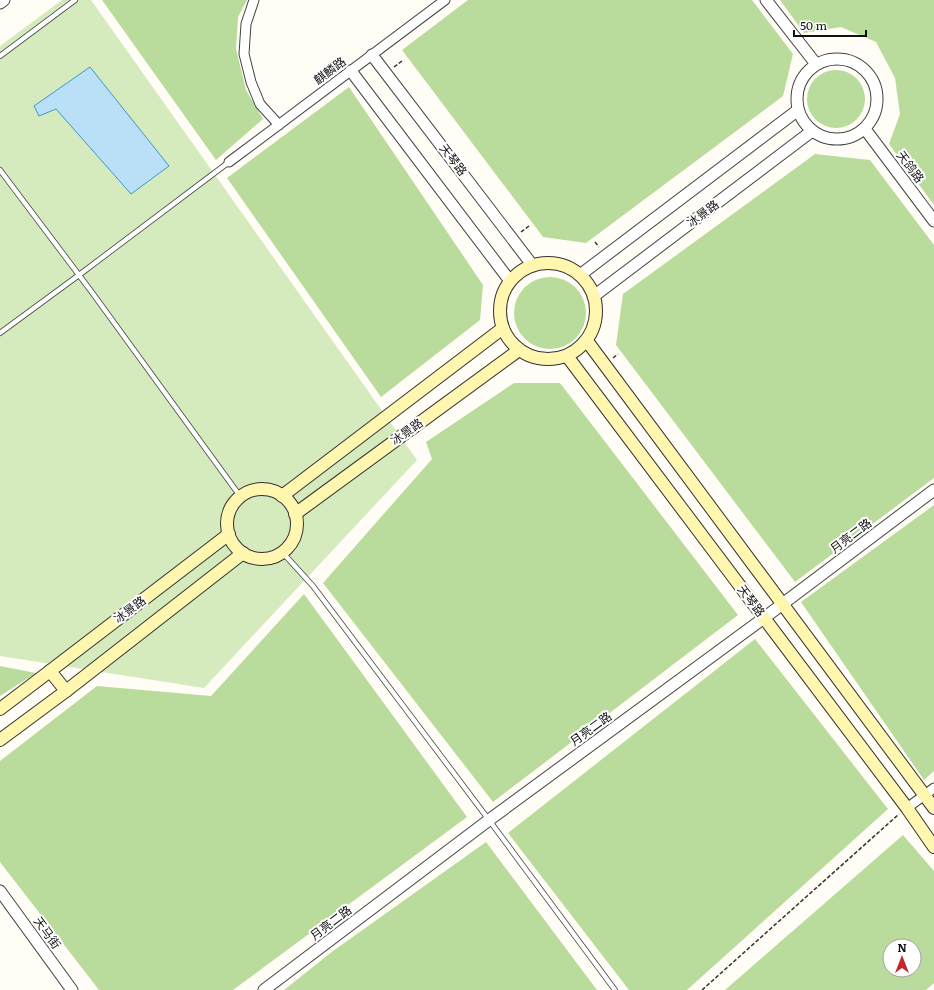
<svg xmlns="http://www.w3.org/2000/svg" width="934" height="990" viewBox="0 0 934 990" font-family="Literata,'Noto Sans SC',serif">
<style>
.green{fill:#d5ebbd}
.forest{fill:#b9dc9c;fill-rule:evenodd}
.water{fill:#b9e0f7;stroke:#3f96cf}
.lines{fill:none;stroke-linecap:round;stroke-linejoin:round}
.service-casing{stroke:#444;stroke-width:6}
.minor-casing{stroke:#444;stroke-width:11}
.tertiary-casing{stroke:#444;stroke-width:13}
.secondary-casing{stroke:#333;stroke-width:14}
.path{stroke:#333;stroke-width:1.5;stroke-dasharray:4 2;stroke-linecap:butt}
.service{stroke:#fff;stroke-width:4.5}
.minor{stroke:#fff;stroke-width:9}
.tertiary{stroke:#fff;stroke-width:11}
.secondary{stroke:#fff6b0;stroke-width:12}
.labels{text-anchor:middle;stroke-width:4;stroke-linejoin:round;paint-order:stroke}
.street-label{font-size:12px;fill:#111;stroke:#fff}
</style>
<rect width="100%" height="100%" fill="#fffdf5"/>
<polygon class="green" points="62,0 91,0 417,460 204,688 0,656 0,46"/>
<g class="forest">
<polygon points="102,0 247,0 238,17 236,49 246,90 263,119 216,160"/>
<polygon points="468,0 752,0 793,54 783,96 586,243 543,237 402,50"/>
<polygon points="780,0 934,0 934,205 889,144 900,114 895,78 876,42 841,27 804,33"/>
<circle cx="836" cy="99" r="29"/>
<polygon points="349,87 483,285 480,320 381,397 227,178"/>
<polygon points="815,154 870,160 934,245 934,478 795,582 616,345 623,294"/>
<circle cx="550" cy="313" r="36"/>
<polygon points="514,383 560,383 738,615 493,802 323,583 432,459 426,442"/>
<polygon points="934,505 934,771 924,780 801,602"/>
<polygon points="304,594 467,817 233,990 99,990 0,862 0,761 97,686 211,696"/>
<polygon points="755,639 888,809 687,990 629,990 508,833"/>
<polygon points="0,666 36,673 0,696"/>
<path d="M 903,835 L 934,871 L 934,983 L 926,990 L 725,990 ZM 890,946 L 914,946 L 914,970 L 890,970 Z"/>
<polygon points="486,842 597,990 284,990 333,951"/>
</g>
<polygon class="water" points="90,67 169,166 131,194 56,109 39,116 34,106"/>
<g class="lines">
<defs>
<g id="service">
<polyline points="0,56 75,0"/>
<polyline points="0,170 91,291 240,496"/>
<polyline points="0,333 79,275 229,162"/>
<polyline points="283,553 313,586 489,820 615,990"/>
</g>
<g id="minor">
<polyline points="254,0 246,24 244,54 251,82 260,104 279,125"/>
<polyline points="229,162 445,0"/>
<polyline points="907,808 934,788"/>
</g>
<g id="tertiary">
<polyline points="766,0 816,64"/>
<polyline points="0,3 4,0"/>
<polyline points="372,55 533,266"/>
<circle cx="837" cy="99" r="40"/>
<polyline points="351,71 510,281"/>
<polyline points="865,129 934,221"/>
<polyline points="580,275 798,110"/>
<polyline points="594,296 812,131"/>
<polyline points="0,891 72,990"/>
<polyline points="264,990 489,820 764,618 934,490"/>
</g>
<g id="secondary">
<circle cx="548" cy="311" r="48"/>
<polyline points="587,341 934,808"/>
<polyline points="567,356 907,808 934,847"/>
<circle cx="262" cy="524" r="35"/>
<polyline points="282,496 503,328"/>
<polyline points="295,514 519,350"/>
<polyline points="50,671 229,534"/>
<polyline points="66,691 243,553"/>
<polyline points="0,709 50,671 66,691 0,740"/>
</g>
</defs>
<use href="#service" class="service-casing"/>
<use href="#minor" class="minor-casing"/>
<use href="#tertiary" class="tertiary-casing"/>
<use href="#secondary" class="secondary-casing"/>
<g class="path">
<polyline points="394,67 402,61"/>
<polyline points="521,232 529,226"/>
<polyline points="595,242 599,247"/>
<polyline points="613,358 618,354"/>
<polyline points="702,990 899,814"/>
</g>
<use href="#service" class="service"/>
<use href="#minor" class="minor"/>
<use href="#tertiary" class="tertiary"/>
<use href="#secondary" class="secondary"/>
</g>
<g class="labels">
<g class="street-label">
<text transform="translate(330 71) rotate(-37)" y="4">麒麟路</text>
<text transform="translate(453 160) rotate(53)" y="4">天琴路</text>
<text transform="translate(910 167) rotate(53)" y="4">天鸽路</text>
<text transform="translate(703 214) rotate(-37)" y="4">冰景路</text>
<text transform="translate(407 432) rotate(-36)" y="4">冰景路</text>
<text transform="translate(851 536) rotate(-37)" y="4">月亮二路</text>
<text transform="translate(751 601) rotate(53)" y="4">天琴路</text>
<text transform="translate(130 610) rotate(-37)" y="4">冰景路</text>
<text transform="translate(591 729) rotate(-36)" y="4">月亮二路</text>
<text transform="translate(331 923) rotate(-37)" y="4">月亮二路</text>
<text transform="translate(47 933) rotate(54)" y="4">天马街</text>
</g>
</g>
<g transform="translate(902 958)"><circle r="19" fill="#ffffff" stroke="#a0a0a0"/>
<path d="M0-3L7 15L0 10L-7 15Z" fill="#c4262e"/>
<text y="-6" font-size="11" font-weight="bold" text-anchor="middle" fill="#111111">N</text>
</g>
<path d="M794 30v6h72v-6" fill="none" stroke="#111111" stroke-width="2"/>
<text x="800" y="30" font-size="12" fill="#111111" stroke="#ffffff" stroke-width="3" paint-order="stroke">50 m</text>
</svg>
